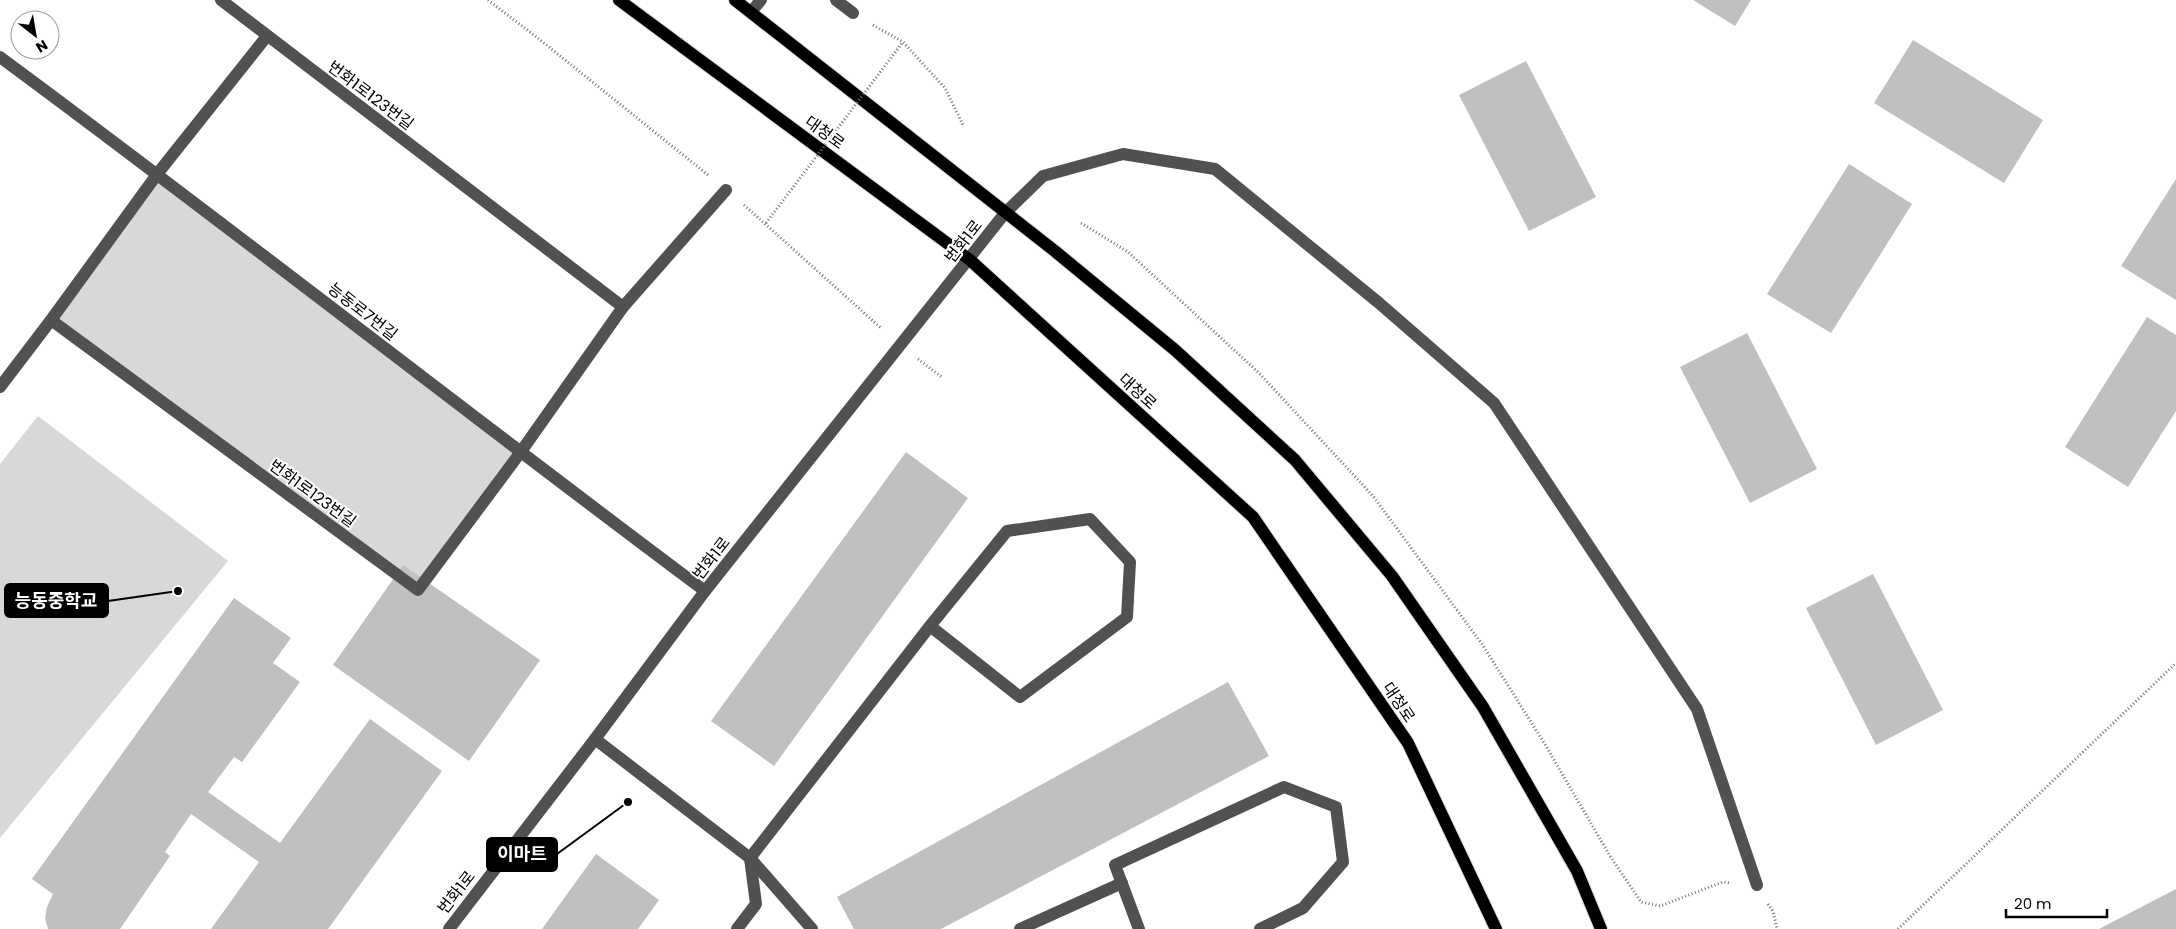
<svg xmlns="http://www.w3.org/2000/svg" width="2176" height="929" viewBox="0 0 2176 929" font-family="Poppins,'Noto Sans KR',sans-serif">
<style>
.green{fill:#d8d8d8}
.building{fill:#c0c0c0}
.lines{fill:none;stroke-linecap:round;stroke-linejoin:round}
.major-casing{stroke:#dbdbdb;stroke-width:14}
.path{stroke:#737373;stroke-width:3;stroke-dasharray:1 2.5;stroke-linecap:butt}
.minor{stroke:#515151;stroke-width:12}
.major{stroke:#000;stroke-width:12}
.path-bridge{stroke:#737373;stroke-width:3;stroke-dasharray:1 2.5;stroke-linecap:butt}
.labels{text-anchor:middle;stroke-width:4;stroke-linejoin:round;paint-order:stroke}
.street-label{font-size:16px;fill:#000;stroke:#fff}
.leader{fill:none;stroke:#000;stroke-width:2}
.callout-dot{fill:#000;stroke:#fff;stroke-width:2}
.callout{fill:#000;stroke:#000;stroke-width:2}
.callout-label{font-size:18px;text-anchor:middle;font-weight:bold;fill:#fff}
</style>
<rect width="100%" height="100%" fill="#fff"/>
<g class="green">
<polygon points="158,173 520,453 418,590 51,320"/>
<polygon points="38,416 228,561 0,838 0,464"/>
</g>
<g class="building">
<polygon points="1693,0 1751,0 1735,26"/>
<polygon points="1913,40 2043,120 2004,183 1874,103"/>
<polygon points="1526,61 1596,197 1529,231 1459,95"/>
<polygon points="1849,164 1912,204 1831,333 1767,294"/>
<polygon points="2176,179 2176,300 2121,266"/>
<polygon points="2147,317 2176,335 2176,411 2128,487 2065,447"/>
<polygon points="1747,333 1817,469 1750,503 1680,367"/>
<polygon points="906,452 968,498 774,766 711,721"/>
<polygon points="403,565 540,660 469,761 333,665"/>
<polygon points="1873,574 1943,710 1876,745 1806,608"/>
<polygon points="234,598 291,638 273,663 300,682 242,762 234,757 208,792 280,843 370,719 442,771 328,929 211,929 259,862 191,814 165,852 170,856 120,929 48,929 45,918 47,907 53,894 32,879"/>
<polygon points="1228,682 1269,756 941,929 854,929 837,897"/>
<polygon points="596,854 659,900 638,929 542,929"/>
<polygon points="2176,889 2176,929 2099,929"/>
</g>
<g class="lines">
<defs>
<g id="major">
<polyline points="619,0 970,260 1253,517 1408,743 1496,929"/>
<polyline points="735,0 1056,252 1175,350 1295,460 1392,576 1483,707 1577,871 1601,929"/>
</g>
</defs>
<use href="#major" class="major-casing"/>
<g class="path">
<polyline points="488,0 539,39 708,175"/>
<polyline points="873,25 903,42 945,88 964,127"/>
<polyline points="744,205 882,329"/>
<polyline points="1081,223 1128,252 1258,372 1373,496 1482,644 1546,746 1610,856 1641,902 1660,906 1723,882 1730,883"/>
<polyline points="918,359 943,378"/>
<polyline points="1768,904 1773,911 1777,929"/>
<polyline points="1898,929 2176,663"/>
</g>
<g class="minor">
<polyline points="221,0 623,307"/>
<polyline points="836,0 853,13"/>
<polyline points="751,12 761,0"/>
<path d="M 0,57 C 237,232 469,415 705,591"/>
<polyline points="51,320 418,590 520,453 623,307 726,190"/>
<polyline points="0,387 51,320 158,173 267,36"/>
<polyline points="595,739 750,858 812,929"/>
<polyline points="449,929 595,739 705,591 1005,213 1043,176 1123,154 1215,169 1379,303 1494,403 1697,709 1757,885"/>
<polyline points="737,929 756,904 750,858 930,626 1007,531 1090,519 1130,562 1127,617 1020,697 930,626"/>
<polyline points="1020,929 1122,883"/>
<polyline points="1139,929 1115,865 1284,787 1336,807 1343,862 1303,908 1260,929"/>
</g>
<use href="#major" class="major"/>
<polyline class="path-bridge" points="766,223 903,42"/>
</g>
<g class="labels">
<g class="street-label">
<text transform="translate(371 95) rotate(37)" y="6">번화1로123번길</text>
<text transform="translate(825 132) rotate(36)" y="6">대청로</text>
<text transform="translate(963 241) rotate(-52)" y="6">번화1로</text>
<text transform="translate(363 311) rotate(38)" y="6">능동로7번길</text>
<text transform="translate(1138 391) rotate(42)" y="6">대청로</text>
<text transform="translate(313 493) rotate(36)" y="6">번화1로123번길</text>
<text transform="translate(711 558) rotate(-52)" y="6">번화1로</text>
<text transform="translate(1399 702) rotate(56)" y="6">대청로</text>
<text transform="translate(456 892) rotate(-52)" y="6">번화1로</text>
</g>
</g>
<path class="leader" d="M178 591L108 601M628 802L557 854"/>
<g class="callout-dot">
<circle cx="178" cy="591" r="5"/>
<circle cx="628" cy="802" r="5"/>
</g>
<g class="callout">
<rect x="5" y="584" width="103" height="33" rx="5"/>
<rect x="487" y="838" width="70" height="33" rx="5"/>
</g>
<g class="callout-label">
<text x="56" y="607">능동중학교</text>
<text x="522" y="860">이마트</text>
</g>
<g transform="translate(35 35) rotate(149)"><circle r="24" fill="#ffffff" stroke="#999999"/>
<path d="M0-4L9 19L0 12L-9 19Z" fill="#000000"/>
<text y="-8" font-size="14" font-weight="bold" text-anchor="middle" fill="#000000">N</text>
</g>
<path d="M2006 909v8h101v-8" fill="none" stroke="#000000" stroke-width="2.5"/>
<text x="2014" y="909" font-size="15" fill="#000000" stroke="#ffffff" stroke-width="4" paint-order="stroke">20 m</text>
</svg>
